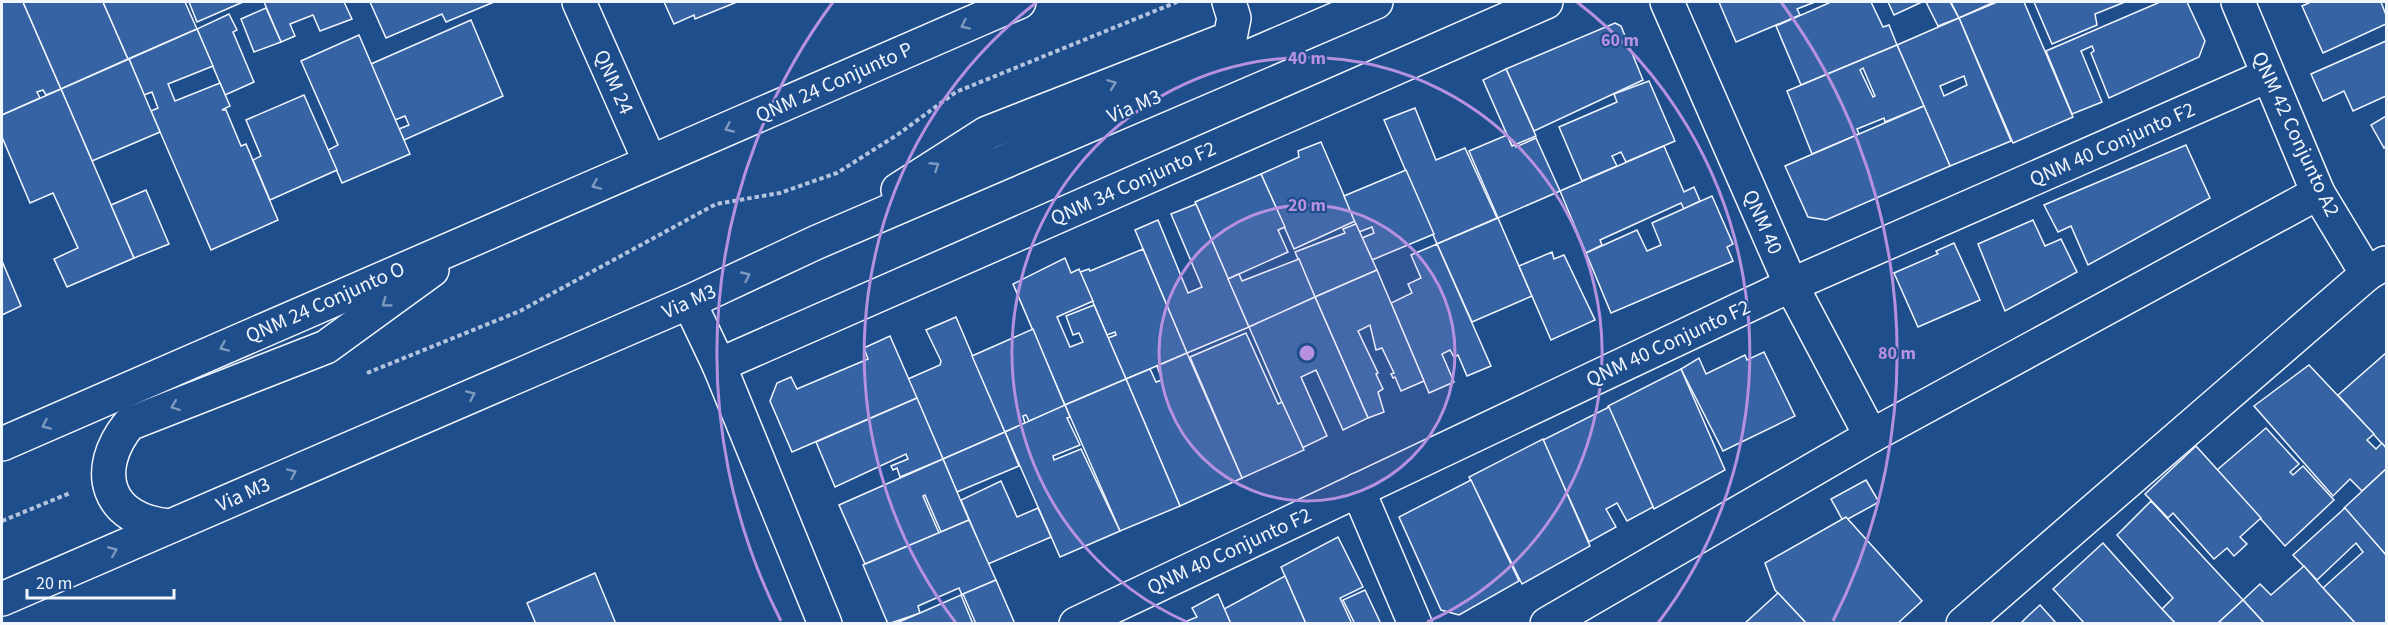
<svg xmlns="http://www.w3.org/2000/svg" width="2388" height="625" viewBox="0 0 2388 625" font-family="'Source Sans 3',sans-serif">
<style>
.building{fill:#3563a3;stroke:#f2f6ff;stroke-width:1.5;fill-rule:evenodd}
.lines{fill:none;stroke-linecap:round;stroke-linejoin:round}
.minor-casing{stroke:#f2f6ff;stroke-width:36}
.major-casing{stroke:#f2f6ff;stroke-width:36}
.path{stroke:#b3c4dc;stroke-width:4;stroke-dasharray:4.5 3;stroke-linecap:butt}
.minor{stroke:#1f4e8c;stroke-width:33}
.major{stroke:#1f4e8c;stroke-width:33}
.oneway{stroke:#7e9ac0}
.ring{fill:none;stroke:#b691df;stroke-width:3}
.labels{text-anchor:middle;stroke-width:4.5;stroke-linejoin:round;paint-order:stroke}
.street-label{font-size:21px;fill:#f2f6ff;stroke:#1f4e8c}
.centre{fill:#b691df;stroke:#1f4e8c;stroke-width:3}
.ring-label{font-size:18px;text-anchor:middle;font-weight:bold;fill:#b691df;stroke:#1f4e8c;stroke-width:4.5;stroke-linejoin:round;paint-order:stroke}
</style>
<rect width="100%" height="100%" fill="#1f4e8c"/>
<g class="building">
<polygon points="2,2 23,2 61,89 46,95 43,90 37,92 40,98 2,115"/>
<polygon points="23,2 103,2 128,59 61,89"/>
<polygon points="103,2 185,2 197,29 128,59"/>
<polygon points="189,2 243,2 197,22"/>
<polygon points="264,2 344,2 352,19 320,31 313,15 290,24 295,36 281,42"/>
<polygon points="370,2 494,2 446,22 442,14 386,38"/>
<polygon points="664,2 737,2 695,19 694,15 674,24"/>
<polygon points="1719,2 1815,2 1797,9 1800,15 1736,42"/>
<polygon points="1831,2 1871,2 1883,27 1889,25 1897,45 1801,85 1776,26"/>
<polygon points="1888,2 1922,2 1894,15"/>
<polygon points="1926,2 1950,2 1959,18 1938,26"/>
<polygon points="1951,2 1991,2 1992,3 1959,18"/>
<polygon points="1997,2 2024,2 2073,117 2013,143 1959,18"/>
<polygon points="2034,2 2125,2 2095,14 2097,25 2052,44"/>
<polygon points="2160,2 2187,2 2205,41 2199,57 2109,98 2091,53 2094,51 2092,46 2081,51 2102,102 2072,114 2046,51"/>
<polygon points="2311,2 2381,2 2386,15 2386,24 2323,53 2302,6"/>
<polygon points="266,8 281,42 254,52 241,19"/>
<polygon points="229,14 237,30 233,32 254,82 225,95 197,29"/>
<path d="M 1959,18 L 2011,141 L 1950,166 L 1897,45 ZM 1964,76 L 1967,85 L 1944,96 L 1940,86 Z"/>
<polygon points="471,20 503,96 404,140 399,129 409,125 405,116 395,120 371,64"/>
<polygon points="1615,23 1621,26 1643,80 1534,131 1506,69"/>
<polygon points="197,29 213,66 168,84 175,101 220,83 230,106 222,110 226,110 241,146 246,144 278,220 211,250 151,111 158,108 152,92 144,95 129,59"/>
<polygon points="359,35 410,154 342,183 328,150 338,145 301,61"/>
<polygon points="2386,41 2386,96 2353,111 2344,91 2323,101 2311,74"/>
<path d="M 1897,45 L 1924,106 L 1885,122 L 1884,118 L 1857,129 L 1859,134 L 1812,154 L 1787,91 ZM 1863,68 L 1875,96 L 1873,97 L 1860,70 Z"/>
<polygon points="129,59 160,132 92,161 61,89"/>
<polygon points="1506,69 1536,136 1512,146 1483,80"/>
<polygon points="1649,81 1675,141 1626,162 1621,152 1612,156 1617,166 1582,181 1559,127 1617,102 1614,94"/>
<polygon points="61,89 134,258 67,287 54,259 78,248 53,193 30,203 2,137 2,115"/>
<polygon points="304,95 337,170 270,200 253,160 261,156 246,120"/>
<polygon points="1924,106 1950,166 1826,220 1808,217 1785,166"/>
<polygon points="1415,108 1436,160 1465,148 1497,218 1437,244 1384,120"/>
<polygon points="2386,116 2386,146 2384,148 2371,125"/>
<polygon points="1507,135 1512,146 1515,145 1516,147 1536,138 1560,191 1498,218 1469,151"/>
<polygon points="1321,142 1355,221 1294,249 1261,174 1299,157 1298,151"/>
<polygon points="2186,145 2210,198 2088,265 2071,226 2058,232 2044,205"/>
<polygon points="1664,146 1684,192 1694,187 1700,201 1684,209 1681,203 1600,240 1602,245 1586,253 1560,191"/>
<polygon points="1406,170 1434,234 1372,260 1362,238 1374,233 1372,227 1359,232 1344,196"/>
<polygon points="1261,174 1285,227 1278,230 1288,252 1228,279 1195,202"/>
<polygon points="146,190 169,244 134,258 111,205"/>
<polygon points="1712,196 1733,244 1727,247 1733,261 1611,313 1586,253 1637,230 1647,251 1661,245 1652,223"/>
<polygon points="1196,204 1249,327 1187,353 1135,230 1158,220 1188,293 1202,287 1171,214"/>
<polygon points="1498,218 1532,296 1472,322 1437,244"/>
<polygon points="2033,220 2045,246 2061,239 2077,272 2005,311 1978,244"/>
<polygon points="1356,224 1377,270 1315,297 1295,252 1345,233 1343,229"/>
<polygon points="1954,243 1980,300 1918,327 1894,273 1938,254 1936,251"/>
<polygon points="1437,244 1491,366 1467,376 1458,355 1454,357 1450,350 1442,354 1454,382 1429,393 1391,303 1412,293 1408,284 1421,278 1411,255"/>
<polygon points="1143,249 1187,353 1126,379 1108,338 1116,335 1115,332 1107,335 1080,272 1089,269 1090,271"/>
<polygon points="1552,252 1554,259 1564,255 1595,320 1551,340 1519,266"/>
<polygon points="1065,258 1071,273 1079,269 1093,301 1057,317 1070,347 1083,342 1079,333 1073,335 1066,316 1094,305 1126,379 1065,405 1013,284"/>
<polygon points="1299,259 1315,297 1249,327 1228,279 1239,274 1242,281"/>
<polygon points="2,261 21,306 2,315"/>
<polygon points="1377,270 1424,381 1401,391 1395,377 1393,378 1391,374 1394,373 1382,348 1376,350 1370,325 1358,331 1378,373 1376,374 1383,389 1378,392 1384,412 1368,418 1315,297"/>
<polygon points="1315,297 1368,418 1343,430 1316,370 1301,377 1327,436 1302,448 1249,327"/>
<polygon points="956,317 1005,432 943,459 908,379 940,365 941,361 926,330"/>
<polygon points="1033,329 1065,406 1029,421 1026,415 1023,416 1025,423 1005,432 972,356"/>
<polygon points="1246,333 1278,404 1282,402 1304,450 1242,478 1190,357"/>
<polygon points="890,336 917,398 792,452 770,401 777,383 791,377 797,389 868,359 864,348"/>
<polygon points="1764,352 1795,416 1723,451 1681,369 1699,358 1706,374 1745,355 1747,360"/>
<polygon points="1187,353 1242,478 1180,506 1126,379 1150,369 1156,382 1162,380 1157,366"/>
<polygon points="2386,353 2386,448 2338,395"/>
<polygon points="2309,365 2374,434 2367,440 2376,449 2382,443 2386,448 2386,469 2362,491 2350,479 2333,496 2254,406"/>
<polygon points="1681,369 1725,470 1654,509 1608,406"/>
<polygon points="1126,379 1180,506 1120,531 1065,405"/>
<polygon points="917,398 943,459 900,477 897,468 893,470 891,466 908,459 906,454 835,487 816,442"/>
<polygon points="1065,405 1070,417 1067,418 1080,445 1053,456 1054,460 1081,449 1120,531 1060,557 1005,432"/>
<polygon points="1609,407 1653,507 1627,521 1617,503 1606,509 1616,527 1589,542 1543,440"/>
<polygon points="2266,428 2299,464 2290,472 2293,475 2303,466 2334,500 2285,546 2217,470"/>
<polygon points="1005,432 1019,466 957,492 943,459"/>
<polygon points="1543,439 1590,546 1522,584 1469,477"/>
<polygon points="2196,446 2261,518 2240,537 2247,544 2234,556 2227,548 2214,559 2173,513 2168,518 2145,494"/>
<polygon points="943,459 969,520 941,532 925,495 923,496 939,533 865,564 839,505"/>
<polygon points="2386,469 2386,555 2344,508"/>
<polygon points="1471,480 1519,581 1459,615 1441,610 1399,517"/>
<polygon points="1866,480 1879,502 1848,519 1842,519 1831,499"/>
<polygon points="1001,481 1017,517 1038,508 1051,537 988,564 961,500"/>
<polygon points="2151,501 2243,600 2217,624 2176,624 2162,609 2173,598 2117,535"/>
<polygon points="2345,508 2386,555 2386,624 2356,624 2323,588 2363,552 2356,543 2317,580 2293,555"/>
<polygon points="1846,517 1922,601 1897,624 1807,624 1775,590 1765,563"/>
<polygon points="969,520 996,580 962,595 959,588 918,606 920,613 888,624 863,565"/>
<polygon points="1338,537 1363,587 1340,598 1352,624 1306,624 1281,567"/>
<polygon points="2103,543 2162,609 2176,624 2085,624 2056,592 2053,589"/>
<polygon points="2304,566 2323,588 2356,624 2265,624 2243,600 2260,584 2271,595"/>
<polygon points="595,573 616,624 536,624 527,603"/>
<polygon points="1285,576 1306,624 1231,624 1224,609"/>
<polygon points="996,580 1015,624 976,624 963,594"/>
<polygon points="1365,590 1381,624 1355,624 1343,600"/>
<polygon points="1778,593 1807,624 1744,624"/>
<polygon points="1218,594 1231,624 1180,624 1197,617 1192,608"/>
<polygon points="961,595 973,624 894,624 920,613"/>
<polygon points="2243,600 2265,624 2217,624"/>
<polygon points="2040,605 2057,624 2020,624 2029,615"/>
</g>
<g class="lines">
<defs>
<g id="minor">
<polyline points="579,2 650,162"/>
<polyline points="1667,2 1791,285 1871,436"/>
<polyline points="2238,2 2318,193 2367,274 2385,263"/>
<polyline points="689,302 719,365 825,624"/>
<polyline points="719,365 1546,2"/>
<polyline points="1358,490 1415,624"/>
<polyline points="1076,624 1791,285 2267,76"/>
<polyline points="1547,624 1871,436 2318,193"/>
<polyline points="1963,624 2367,274"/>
</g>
<g id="major">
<polyline points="898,190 987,133 1230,38 1234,18 1229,2"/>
<polyline points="2,444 1019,2"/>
<path d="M 170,526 C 107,521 91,471 129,424 L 326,347 L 432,270"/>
<polyline points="2,599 689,302 815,243 1376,2"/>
</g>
</defs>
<use href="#minor" class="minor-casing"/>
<use href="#major" class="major-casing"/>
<g class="path">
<polyline points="367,373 520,311 716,204 780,193 837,173 897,135 956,92 1177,2"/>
<polyline points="2,521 70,493"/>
</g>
<use href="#minor" class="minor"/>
<use href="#major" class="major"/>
</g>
<defs><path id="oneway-chevron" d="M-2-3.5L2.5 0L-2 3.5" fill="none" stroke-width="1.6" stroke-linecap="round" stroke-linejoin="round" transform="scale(1.5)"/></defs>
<g class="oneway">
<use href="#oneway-chevron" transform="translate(965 25) rotate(156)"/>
<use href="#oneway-chevron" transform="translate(1112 84) rotate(-21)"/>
<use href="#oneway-chevron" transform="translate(729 128) rotate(156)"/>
<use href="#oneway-chevron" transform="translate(935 166) rotate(-33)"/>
<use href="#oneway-chevron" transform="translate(596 185) rotate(157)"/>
<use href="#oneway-chevron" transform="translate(746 276) rotate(-25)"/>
<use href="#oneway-chevron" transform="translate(386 303) rotate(144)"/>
<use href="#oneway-chevron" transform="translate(224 347) rotate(156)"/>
<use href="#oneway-chevron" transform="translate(471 395) rotate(-24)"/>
<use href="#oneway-chevron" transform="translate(175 406) rotate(159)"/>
<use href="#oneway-chevron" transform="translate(46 425) rotate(156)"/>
<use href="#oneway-chevron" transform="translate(292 473) rotate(-24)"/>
<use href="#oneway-chevron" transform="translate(113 551) rotate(-23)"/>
</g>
<circle cx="1307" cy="353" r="148" fill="#b691df" fill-opacity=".12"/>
<g class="ring">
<circle cx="1307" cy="353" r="148"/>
<path d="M1187 622A295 295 0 1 1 1427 622"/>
<path d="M956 623A443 443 0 0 1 1037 2M1577 2A443 443 0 0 1 1658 623"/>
<path d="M781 621A590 590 0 0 1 833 2M1781 2A590 590 0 0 1 1833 621"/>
</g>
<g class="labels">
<g class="street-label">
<text transform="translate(614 82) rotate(66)" y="7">QNM 24</text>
<text transform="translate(834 82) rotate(-24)" y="7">QNM 24 Conjunto P</text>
<text transform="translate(1134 106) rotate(-23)" y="7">Via M3</text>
<text transform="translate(2296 134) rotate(65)" y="7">QNM 42 Conjunto A2</text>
<text transform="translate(2112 144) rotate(-24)" y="7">QNM 40 Conjunto F2</text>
<text transform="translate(1133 183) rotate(-24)" y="7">QNM 34 Conjunto F2</text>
<text transform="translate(1763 222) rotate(66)" y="7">QNM 40</text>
<text transform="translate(689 301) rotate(-24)" y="7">Via M3</text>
<text transform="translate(325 302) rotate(-24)" y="7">QNM 24 Conjunto O</text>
<text transform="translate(1668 343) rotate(-25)" y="7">QNM 40 Conjunto F2</text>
<text transform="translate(243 494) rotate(-24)" y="7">Via M3</text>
<text transform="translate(1229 551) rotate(-25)" y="7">QNM 40 Conjunto F2</text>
</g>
</g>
<circle cx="1307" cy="353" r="9" class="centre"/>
<g class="ring-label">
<text x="1620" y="46">60 m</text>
<text x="1307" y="64">40 m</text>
<text x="1307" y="211">20 m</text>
<text x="1897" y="359">80 m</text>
</g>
<rect width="2388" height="625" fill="none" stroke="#f2f6ff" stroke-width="6"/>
<path d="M27 589v9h147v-9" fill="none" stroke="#f2f6ff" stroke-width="3"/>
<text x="36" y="589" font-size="18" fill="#f2f6ff" stroke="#1f4e8c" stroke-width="4.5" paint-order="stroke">20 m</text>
</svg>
